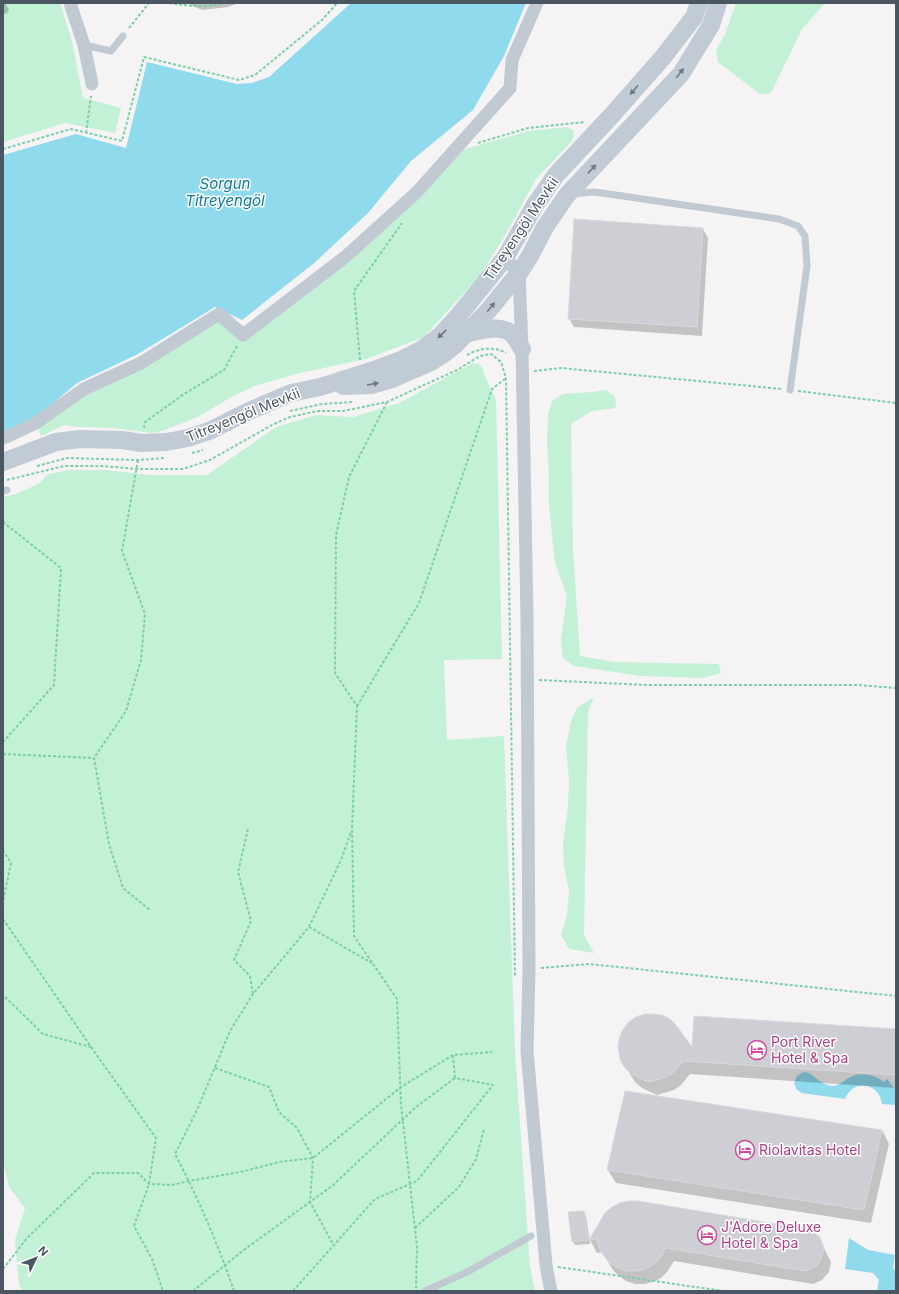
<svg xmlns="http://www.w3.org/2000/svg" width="899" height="1294" viewBox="0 0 899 1294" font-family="Inter,sans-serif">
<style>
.green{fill:#c3f1d5}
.water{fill:#90daee}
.shadow{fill:#0003}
.building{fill:#cdcfd5;stroke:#d7d9de}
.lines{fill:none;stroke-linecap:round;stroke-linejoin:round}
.path{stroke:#7ad0a6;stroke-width:2;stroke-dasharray:3 2;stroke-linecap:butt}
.lane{stroke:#c1cad2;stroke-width:7}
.street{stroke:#c1cad2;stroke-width:13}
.secondary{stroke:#c1cbd6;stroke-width:18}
.oneway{fill:#6e7984}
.labels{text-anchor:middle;stroke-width:3;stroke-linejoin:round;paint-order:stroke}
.street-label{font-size:14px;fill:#4a5661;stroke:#fff}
.hotel-label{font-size:14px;fill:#b23c85;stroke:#fff;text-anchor:start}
.water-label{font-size:15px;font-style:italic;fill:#0c7c9b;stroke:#fff}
</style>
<rect width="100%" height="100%" fill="#f5f3f3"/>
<g class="green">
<polygon points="3,3 60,3 72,41 83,98 121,108 115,133 65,123 3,142"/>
<polygon points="736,3 825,3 802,29 771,93 760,94 718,62 716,50 725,34"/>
<polygon points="567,127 573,130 574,136 571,142 536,179 503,239 480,275 424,337 366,359 295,374 255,386 233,396 198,417 162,431 152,433 113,428 78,427 64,425 41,436 37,426 87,390 218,320 243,340 458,151 529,131"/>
<polygon points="473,363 481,365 486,379 496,400 502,659 444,660 447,740 504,736 515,1052 530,1266 535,1291 22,1291 19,1284 15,1240 25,1208 9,1187 3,1162 3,497 16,494 38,484 48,474 70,470 105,470 149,475 207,475 276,427 316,415 353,417 399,403"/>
<polygon points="606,390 615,397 616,408 592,411 571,424 573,549 580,656 614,662 719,664 721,673 703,678 641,676 574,666 563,658 561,640 567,596 555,563 549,505 549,473 547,445 548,415 552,401 563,394 592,392"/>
<polygon points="594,697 588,712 584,935 594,953 569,949 561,935 567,915 569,892 564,867 563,843 568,807 569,780 566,746 571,721 577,708"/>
</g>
<g class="water">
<polygon points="351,3 526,3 504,56 473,110 411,161 368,213 313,264 242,320 215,307 138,354 77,383 37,417 3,433 3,155 76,134 126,148 147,62 237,84 252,83 269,77"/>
<path d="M 803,1072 C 815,1072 818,1085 833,1086 C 838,1086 842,1082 847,1079 C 859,1071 873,1074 884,1082 L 887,1079 L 896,1090 L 896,1105 L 882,1104 C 879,1082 853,1079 845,1099 L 802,1093 L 797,1090 L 794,1083 L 797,1076 Z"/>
<polygon points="849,1238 868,1250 895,1255 893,1268 896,1272 896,1291 877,1291 879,1280 873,1273 845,1269"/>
</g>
<g class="shadow">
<polygon points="3,3 5,3 9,10 6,14 3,13"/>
<polygon points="186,3 238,3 228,7 202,10"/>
<polygon points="703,229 708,238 702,336 574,327 569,318"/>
<polygon points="896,1030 896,1088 690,1074 681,1085 674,1090 657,1095 642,1088 635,1082 622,1061 692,1050"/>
<polygon points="882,1130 889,1144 871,1223 616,1183 608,1170"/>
<polygon points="584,1212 586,1216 590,1244 575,1245 573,1241"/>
<polygon points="606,1214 819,1238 831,1262 829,1272 822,1280 813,1284 674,1261 667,1272 661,1278 653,1282 644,1284 635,1284 626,1281 619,1276 613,1270 602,1252 597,1253 590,1240"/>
</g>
<g class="building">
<polygon points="574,219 703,228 697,327 568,319"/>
<polygon points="645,1014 653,1014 662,1015 670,1019 676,1025 692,1047 694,1016 896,1029 896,1075 683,1061 674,1072 666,1077 649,1082 633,1075 626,1069 621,1062 619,1053 618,1045 620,1036 624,1028 629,1022 636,1017"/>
<polygon points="625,1091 882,1130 864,1210 607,1170"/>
<polygon points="629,1201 638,1201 806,1229 811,1230 820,1237 824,1248 823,1253 819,1263 815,1267 805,1271 666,1248 660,1258 653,1265 645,1269 636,1271 627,1271 618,1268 610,1263 604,1256 599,1248 597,1239 589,1240 605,1213 612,1207 620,1203"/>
<polygon points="584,1211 588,1240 572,1242 568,1212"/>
</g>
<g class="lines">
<g class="path">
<path d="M 169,3 C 190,6 205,8 225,3"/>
<polyline points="129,28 149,3"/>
<polyline points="86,133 91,96"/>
<polyline points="478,143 528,128 585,122"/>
<polyline points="3,149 71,129 122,141 144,57 239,80 255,75 322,20 337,3"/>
<path d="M 467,355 C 479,348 494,346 506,353"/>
<polyline points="360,360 354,291 402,223"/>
<polyline points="534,371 561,368 782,389"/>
<polyline points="798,391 896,403"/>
<polyline points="387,402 349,477 336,535 335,673 357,706 352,829 354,936 397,999 401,1104 417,1247 416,1288"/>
<polyline points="290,411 322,404 353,402"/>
<polyline points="144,428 145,422 184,394 224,370 237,346"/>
<polyline points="192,453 203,450"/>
<polyline points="138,460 122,551 145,614 141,660 126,711 94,758 109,844 123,888 150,910"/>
<polyline points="37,466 67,458 138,460 164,458"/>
<polyline points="7,480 64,466 103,466 137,469 183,469 210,460 272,425 290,417 317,411 343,411 387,402 457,370 480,356 491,354 501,362 506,378 515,977"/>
<polyline points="3,522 61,568 54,685 3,742"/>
<polyline points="539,680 647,685 858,685 896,688"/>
<polyline points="357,706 419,603 492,389 506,378"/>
<polyline points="3,754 94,758"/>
<polyline points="248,829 238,872 251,921 234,960 250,976 253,994"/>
<polyline points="3,850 11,863 3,902"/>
<polyline points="3,919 91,1047 43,1034 3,995"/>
<polyline points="309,927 372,963"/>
<polyline points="541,968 589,964 896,996"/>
<polyline points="91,1047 156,1138 149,1184 134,1226 152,1259 163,1291"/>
<polyline points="215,1068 269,1087 279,1112 297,1128 313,1158 310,1202 334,1246"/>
<polyline points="415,1228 459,1187 476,1159 484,1129"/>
<polyline points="558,1267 723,1291"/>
<polyline points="3,1269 27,1238 94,1173 138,1173 149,1184 172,1185 189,1181 245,1171 279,1162 313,1158 401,1087 453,1055 492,1052"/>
<polyline points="193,1291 245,1249 332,1186 416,1107 455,1078"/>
<path d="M 234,1291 C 218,1244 198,1198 175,1154 L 197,1110 L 230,1031 L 253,994 L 309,927 L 341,860 L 351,832"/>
<polyline points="293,1291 375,1199 417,1181 493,1085 455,1078 453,1055"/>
</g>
<g class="lane">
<polyline points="84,45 111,51 123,36"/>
<polyline points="571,194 595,192 779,219 798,226 805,236 807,266 790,390"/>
<polyline points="3,491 7,490"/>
<polyline points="425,1291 469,1271 531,1236"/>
</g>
<g class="street">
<polyline points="70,3 84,45 92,84"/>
<polyline points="505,258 519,273 522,349 527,618 529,969 527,1051 546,1265 551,1291"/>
<polyline points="3,438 13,434 36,423 84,389 141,363 219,314 243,335 345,257 417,192 510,88 512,60 537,3"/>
</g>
<g class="secondary">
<path d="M 467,333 C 481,331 498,324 511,333 C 516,337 519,344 522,349"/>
<polyline points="343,386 371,385 392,379 429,363 445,353 456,344 488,311 519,273 530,256 545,227 567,195 681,74 711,25 718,3"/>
<polyline points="3,462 56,442 80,439 122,440 141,443 166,442 188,438 209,431 249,411 291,393 320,387 377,369 401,360 421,350 440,336 459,315 505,258 535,205 556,175 613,114 664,56 694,17 699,3"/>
</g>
</g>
<defs><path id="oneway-solid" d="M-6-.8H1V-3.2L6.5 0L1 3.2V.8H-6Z"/></defs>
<g class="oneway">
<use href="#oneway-solid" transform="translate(680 73) rotate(-52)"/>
<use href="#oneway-solid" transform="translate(634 90) rotate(131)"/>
<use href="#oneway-solid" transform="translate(592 169) rotate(-47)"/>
<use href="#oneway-solid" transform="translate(491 307) rotate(-51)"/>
<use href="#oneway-solid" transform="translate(442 334) rotate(136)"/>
<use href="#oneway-solid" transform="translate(373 384) rotate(-10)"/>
</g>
<defs>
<symbol id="hotel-ring" viewBox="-11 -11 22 22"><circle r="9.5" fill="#fff" stroke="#d1479c" stroke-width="1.5"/><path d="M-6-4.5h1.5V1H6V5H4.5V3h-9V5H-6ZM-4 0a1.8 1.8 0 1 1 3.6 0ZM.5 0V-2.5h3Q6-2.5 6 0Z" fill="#d1479c"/></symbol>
</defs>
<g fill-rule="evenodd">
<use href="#hotel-ring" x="746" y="1039" width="22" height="22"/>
<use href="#hotel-ring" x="734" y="1139" width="22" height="22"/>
<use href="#hotel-ring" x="696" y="1224" width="22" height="22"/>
</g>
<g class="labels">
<g class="street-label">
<text transform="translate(521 229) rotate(-56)" y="5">Titreyengöl Mevkii</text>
<text transform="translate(243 415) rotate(-22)" y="5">Titreyengöl Mevkii</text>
</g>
<g class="hotel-label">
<text x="771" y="1047">Port River<tspan x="771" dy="16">Hotel &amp; Spa</tspan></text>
<text x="759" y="1155">Riolavitas Hotel</text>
<text x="721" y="1232">J'Adore Deluxe<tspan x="721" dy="16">Hotel &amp; Spa</tspan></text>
</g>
<g class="water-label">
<text x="225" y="189">Sorgun<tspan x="225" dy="17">Titreyengöl</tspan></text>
</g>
</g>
<rect width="899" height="1294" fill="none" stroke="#4a5661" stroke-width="8"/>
<g transform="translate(36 1258) rotate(47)" stroke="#ffffff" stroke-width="3" paint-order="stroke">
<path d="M0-3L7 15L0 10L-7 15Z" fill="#4a5661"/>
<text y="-6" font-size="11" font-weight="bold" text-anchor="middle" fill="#4a5661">N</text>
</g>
</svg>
